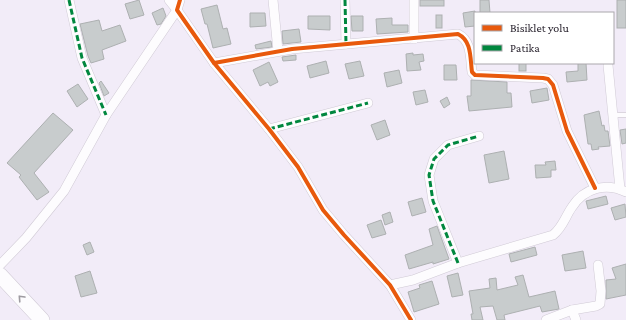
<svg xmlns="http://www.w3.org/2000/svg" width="626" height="320" viewBox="0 0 626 320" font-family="'Crimson Pro',serif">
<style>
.building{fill:#c8cccd;stroke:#adb0b1}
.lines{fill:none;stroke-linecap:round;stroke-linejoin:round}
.service-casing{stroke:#d0cad5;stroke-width:6}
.minor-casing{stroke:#d0cad5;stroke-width:10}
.trunk-casing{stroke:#d0cad5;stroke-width:16}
.service{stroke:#fdfcfe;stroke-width:4.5}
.minor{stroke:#fdfcfe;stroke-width:9}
.trunk{stroke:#fdfcfe;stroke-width:15}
.quiet{stroke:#00873e;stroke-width:3;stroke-dasharray:6 3;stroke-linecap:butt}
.cycleway-casing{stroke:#fff;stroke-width:6}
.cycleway{stroke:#e8590c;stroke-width:4}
.oneway{stroke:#9e9ba1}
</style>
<rect width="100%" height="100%" fill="#f2ecf8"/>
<g class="building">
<polygon points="139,0 144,15 130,19 125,4"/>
<rect x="420" y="0" width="24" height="6"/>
<polygon points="480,0 489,0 490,13 480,13"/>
<rect x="617" y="0" width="9" height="28"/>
<polygon points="217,5 223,29 227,28 231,44 213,48 207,24 205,24 201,9"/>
<polygon points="163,8 166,16 161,24 157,25 152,13"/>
<polygon points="475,11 475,26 465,27 463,13"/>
<polygon points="250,13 265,13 266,26 250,27"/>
<rect x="436" y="15" width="6" height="13"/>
<polygon points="308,16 330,16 330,30 308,29"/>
<polygon points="351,16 363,16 363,31 352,31"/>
<polygon points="392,18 392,25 408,25 408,32 377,34 376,19"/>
<polygon points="99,20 102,31 120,25 126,41 102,50 104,59 91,63 88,56 80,24"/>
<polygon points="299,29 301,42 283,44 282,31"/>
<polygon points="271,41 272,47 256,49 255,45"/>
<polygon points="413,53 413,55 423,54 424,61 419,62 421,70 407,71 406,54"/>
<polygon points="296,55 296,60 283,61 282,57"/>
<polygon points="326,61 329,73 310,78 307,66"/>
<polygon points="360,61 364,76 349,79 345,64"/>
<polygon points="269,62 278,82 270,86 268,82 260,86 253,70"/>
<rect x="519" y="63" width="7" height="8"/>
<polygon points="578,63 586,63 587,80 567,82 566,72 578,71"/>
<polygon points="444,65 456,65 457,80 444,80"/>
<polygon points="399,70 402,83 387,87 384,73"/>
<polygon points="471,80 507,82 507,93 511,93 512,107 469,111 467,96 471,96"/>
<polygon points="101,81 109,93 104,96 99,83"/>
<polygon points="78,84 88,99 77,107 67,91"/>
<polygon points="547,88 549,100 532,103 530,91"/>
<polygon points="425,90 428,102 416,105 413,92"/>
<polygon points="447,97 450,104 444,108 440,101"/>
<polygon points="599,111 602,126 604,125 605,131 608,131 610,146 598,147 599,149 592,150 591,144 588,144 584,115"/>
<polygon points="53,113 73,130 34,173 49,192 37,200 19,177 21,175 7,163"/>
<polygon points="385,120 390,135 377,140 371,125"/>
<polygon points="626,129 626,143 622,144 620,130"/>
<polygon points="504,151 509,179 489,183 484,155"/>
<polygon points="555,161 556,170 551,170 551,177 536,178 535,165 546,165 545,162"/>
<polygon points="606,196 608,204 588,209 586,201"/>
<polygon points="422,198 426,212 412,216 408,202"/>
<polygon points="625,204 626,217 615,220 611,208"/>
<polygon points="390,212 393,222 385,225 382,215"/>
<polygon points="381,220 386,234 372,238 367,225"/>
<polygon points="437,226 449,259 433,264 433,262 409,269 405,255 433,245 429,229"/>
<polygon points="90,242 94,252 87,255 83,245"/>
<polygon points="535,247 537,255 511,262 509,254"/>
<polygon points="583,251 586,268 565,271 562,255"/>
<polygon points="626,264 626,295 606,299 606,280 616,279 612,268"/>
<polygon points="90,271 97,293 81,297 75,276"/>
<polygon points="458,273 463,295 452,297 447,276"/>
<polygon points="523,275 529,297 555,291 559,309 542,312 540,306 504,315 505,320 497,320 493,306 480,307 483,320 472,320 471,314 473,314 469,291 490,288 489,279 496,278 497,290 518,285 515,277"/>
<polygon points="432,281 439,304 414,312 408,292 420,288 419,285"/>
</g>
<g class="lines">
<defs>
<polyline id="service" points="612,115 626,115"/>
<g id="minor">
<polyline points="69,0 82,58 106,115"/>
<polyline points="180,0 177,10 214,63 269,129 298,167 323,210 344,235 390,285 411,320"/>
<polyline points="273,0 278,51"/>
<polyline points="345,0 346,44"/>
<polyline points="414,39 414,0"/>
<path d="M 214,63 L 292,49 L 458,34 C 472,41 470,58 472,72 L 475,75 L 543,78 L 548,79 L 553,85 L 567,131 L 595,188"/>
<polyline points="608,65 620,189"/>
<polyline points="269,129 368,103"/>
<polyline points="458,263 433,201 429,175 434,159 448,145 479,136"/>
<polyline points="0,265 26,238 64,191 106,115 177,10 169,0"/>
<path d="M 390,285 L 413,280 L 458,263 L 553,235 C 563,227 565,217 572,207 C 584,188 606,182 626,192"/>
<polyline points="572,310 576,320"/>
<polyline points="546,320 572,310 596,306 600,304 601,291 598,265"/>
</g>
<polyline id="trunk" points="0,275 42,320"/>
</defs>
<use href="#service" class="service-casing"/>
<use href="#minor" class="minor-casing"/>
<use href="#trunk" class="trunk-casing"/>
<use href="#service" class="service"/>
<use href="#minor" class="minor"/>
<use href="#trunk" class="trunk"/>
<g class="quiet">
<polyline points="69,0 82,58 106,115"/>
<polyline points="345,0 346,44"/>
<polyline points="269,129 368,103"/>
<polyline points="458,263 433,201 429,175 434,159 448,145 479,136"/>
</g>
<defs>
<g id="cycleway">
<polyline points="180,0 177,10 214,63 269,129 298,167 323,210 344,235 390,285 411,320"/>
<path d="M 214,63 L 292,49 L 458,34 C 472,41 470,58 472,72 L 475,75 L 543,78 L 548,79 L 553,85 L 567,131 L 595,188"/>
</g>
</defs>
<use href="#cycleway" class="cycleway-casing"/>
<use href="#cycleway" class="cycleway"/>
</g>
<defs><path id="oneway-chevron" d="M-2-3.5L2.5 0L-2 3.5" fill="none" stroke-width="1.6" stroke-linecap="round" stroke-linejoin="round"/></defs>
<use class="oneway" href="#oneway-chevron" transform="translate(21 298) rotate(-133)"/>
<rect x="474" y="12" width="140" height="52" fill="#ffffff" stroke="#aaa7ac"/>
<rect x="482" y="25" width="20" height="6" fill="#e8590c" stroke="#aaa7ac"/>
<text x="510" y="32" font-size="12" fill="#2a242f">Bisiklet yolu</text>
<rect x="482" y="45" width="20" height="6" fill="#00873e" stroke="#aaa7ac"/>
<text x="510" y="52" font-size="12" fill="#2a242f">Patika</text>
</svg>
